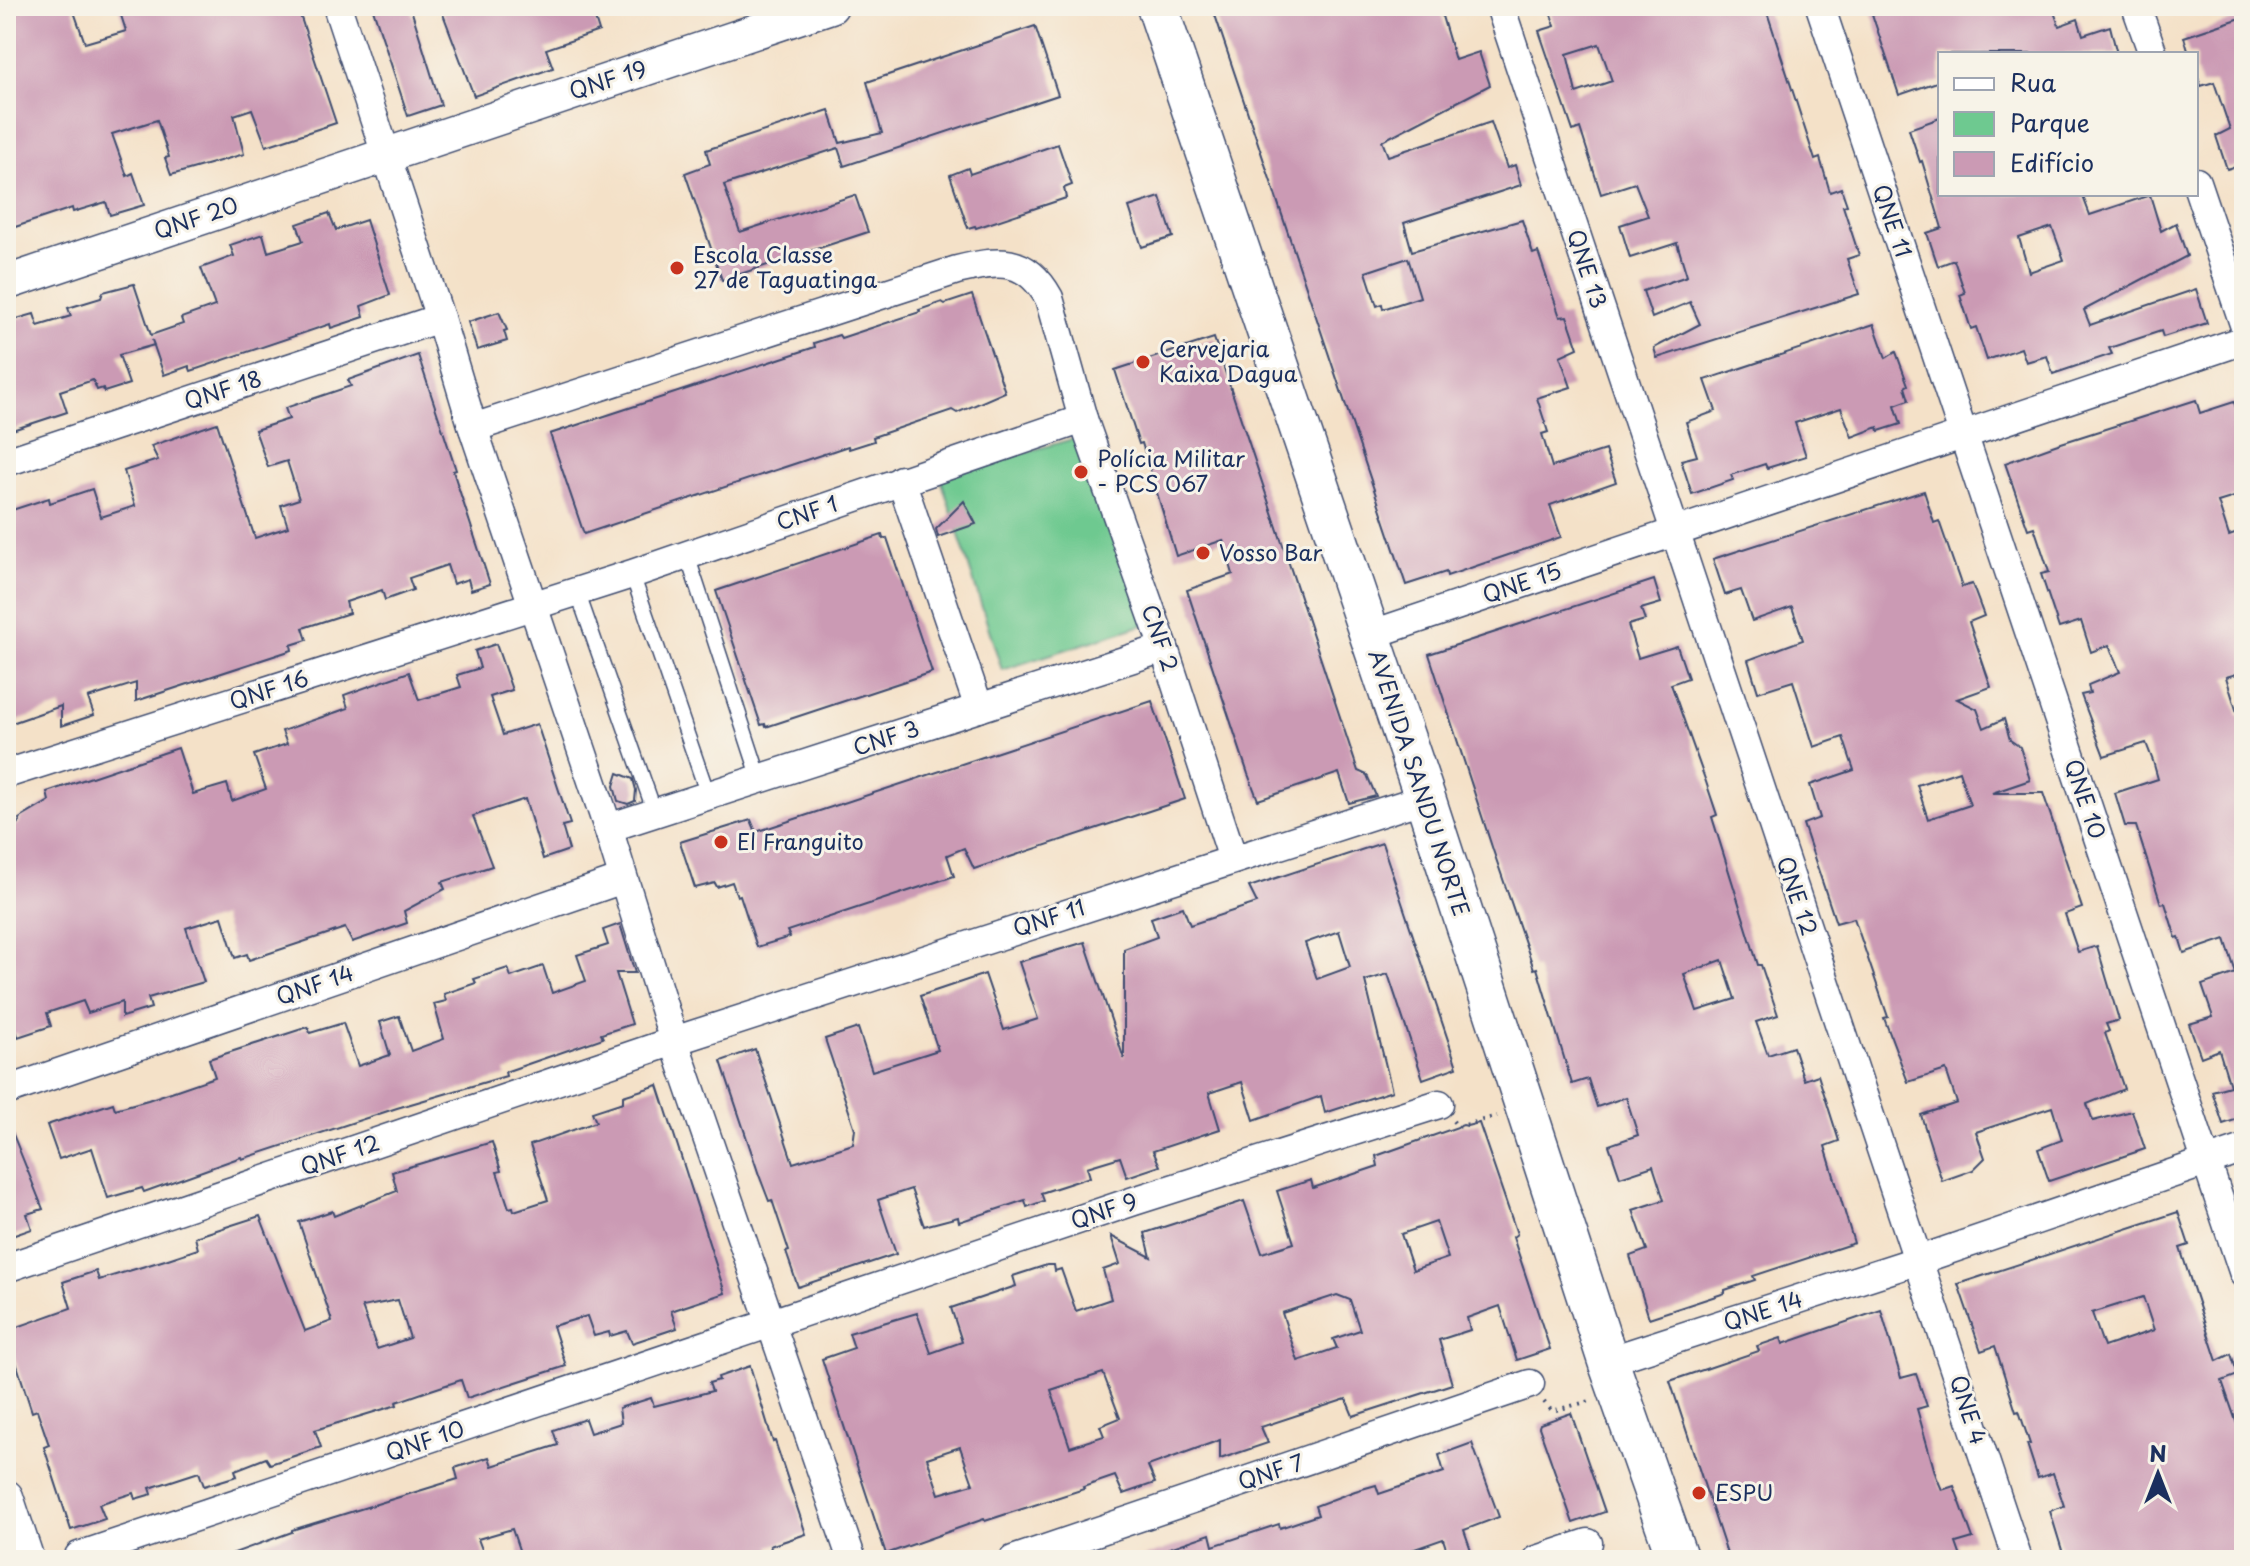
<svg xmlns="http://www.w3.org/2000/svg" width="2250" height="1566" viewBox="0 0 2250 1566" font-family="'Playpen Sans',sans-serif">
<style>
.park{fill:#6ec990;stroke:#447c77;stroke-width:2}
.building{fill:#cb9ab4;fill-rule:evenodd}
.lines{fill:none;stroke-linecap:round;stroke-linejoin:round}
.service-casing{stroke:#3c4a6e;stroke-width:17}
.minor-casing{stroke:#3c4a6e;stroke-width:31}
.tertiary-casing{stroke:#3c4a6e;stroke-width:37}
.secondary-casing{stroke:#3c4a6e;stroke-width:43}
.path{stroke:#3c4a6e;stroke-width:4;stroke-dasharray:2 6;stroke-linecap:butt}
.service{stroke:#fff;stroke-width:14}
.minor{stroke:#fff;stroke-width:28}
.tertiary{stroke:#fff;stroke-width:34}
.secondary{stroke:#fff;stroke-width:40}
.poi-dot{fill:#c8321e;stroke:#f7f3e8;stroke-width:3}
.labels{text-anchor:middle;stroke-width:6;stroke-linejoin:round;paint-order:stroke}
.street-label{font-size:22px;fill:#1b2f5e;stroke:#f7f3e8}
.poi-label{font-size:22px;fill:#1b2f5e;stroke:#f7f3e8;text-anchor:start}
</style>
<rect width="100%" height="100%" fill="#f7f3e8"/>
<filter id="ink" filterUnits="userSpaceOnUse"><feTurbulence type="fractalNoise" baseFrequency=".0125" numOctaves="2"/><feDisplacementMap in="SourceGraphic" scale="16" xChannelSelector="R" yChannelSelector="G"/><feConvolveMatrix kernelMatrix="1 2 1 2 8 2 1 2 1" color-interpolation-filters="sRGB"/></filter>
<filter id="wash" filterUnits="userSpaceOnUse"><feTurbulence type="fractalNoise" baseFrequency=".006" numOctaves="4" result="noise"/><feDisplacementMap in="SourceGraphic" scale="32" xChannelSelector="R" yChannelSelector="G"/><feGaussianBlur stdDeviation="1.8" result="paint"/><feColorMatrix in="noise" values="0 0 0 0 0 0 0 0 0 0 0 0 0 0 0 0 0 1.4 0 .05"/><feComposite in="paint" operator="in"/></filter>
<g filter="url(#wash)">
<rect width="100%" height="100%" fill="#f4e1c8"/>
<polygon class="park" points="1087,435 1152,622 1002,670 940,476"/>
<g id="blocks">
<g class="building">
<polygon points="36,6 72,6 85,43 126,31 118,6 297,6 336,123 266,146 252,109 234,115 244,154 171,175 165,158 169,157 157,120 112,134 127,176 133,173 144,205 110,215 106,202 73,212 72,208 6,230 6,16"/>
<polygon points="372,6 410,6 441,105 408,116"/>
<polygon points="440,6 591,6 599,31 546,49 553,68 474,96"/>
<path d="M 1212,6 L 1439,6 L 1455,60 L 1479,52 L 1490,85 L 1382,141 L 1388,156 L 1491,122 L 1507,168 L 1515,165 L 1521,185 L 1404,223 L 1412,251 L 1522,220 L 1533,254 L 1538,252 L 1560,317 L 1567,316 L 1578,348 L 1560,356 L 1571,387 L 1537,398 L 1548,432 L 1542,434 L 1552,467 L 1605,450 L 1616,482 L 1550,505 L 1561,537 L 1447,576 L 1446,572 L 1406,585 ZM 1408,258 L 1420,297 L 1383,309 L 1382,304 L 1377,306 L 1366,272 Z"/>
<path d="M 1548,6 L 1765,6 L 1815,160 L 1820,158 L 1830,192 L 1841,188 L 1847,205 L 1843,206 L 1859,255 L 1847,259 L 1859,294 L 1657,358 L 1654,348 L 1700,324 L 1690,302 L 1652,318 L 1643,291 L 1687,276 L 1677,243 L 1630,258 L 1620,225 L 1648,216 L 1635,183 L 1601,194 L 1580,128 L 1573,131 L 1539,31 L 1555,26 ZM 1599,44 L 1612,81 L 1576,93 L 1567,54 Z"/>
<polygon points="1881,6 2052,6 2059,26 2078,19 2083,35 2110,26 2117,54 1940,54 1940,81 1899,95 1872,14 1883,11"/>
<polygon points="2244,17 2244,164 2227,169 2216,136 2230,129 2214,82 2201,86 2196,71 2196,54 2189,54 2184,37"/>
<polygon points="1035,26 1058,95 844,166 838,148 724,185 740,232 855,195 868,232 722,280 685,173 710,164 706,150 829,110 840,143 882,133 867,82"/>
<path d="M 1940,118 L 1940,194 L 2082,194 L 2090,215 L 2150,195 L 2161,231 L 2176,223 L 2187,256 L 2084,310 L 2090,325 L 2196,289 L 2207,323 L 2163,337 L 2161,331 L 2109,348 L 2112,354 L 2053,374 L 2047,356 L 2026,362 L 2021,348 L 1987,360 L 1976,327 L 1971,329 L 1960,295 L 1965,293 L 1954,260 L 1938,266 L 1927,233 L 1942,228 L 1922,161 L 1920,162 L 1909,129 ZM 2052,227 L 2064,260 L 2029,272 L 2019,238 Z"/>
<polygon points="1058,144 1072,185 1064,188 1066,198 976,228 975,226 968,228 950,175 968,168 970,174"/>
<polygon points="1160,197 1173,237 1142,247 1129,207"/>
<polygon points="329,213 336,230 366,220 390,295 361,306 364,317 331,328 330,324 191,371 189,366 164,375 152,340 154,345 119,355 129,384 104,392 103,388 97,390 93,380 60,391 67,412 6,432 6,322 34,314 38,326 71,316 68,308 101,298 103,292 134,284 151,335 183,324 181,318 215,306 201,268 234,256 230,245 263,234 268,252 303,241 297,224"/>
<polygon points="972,295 1005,392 957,413 952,410 873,437 874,441 849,449 848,446 584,534 550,434 815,347 814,343 839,335 841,338 920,312 919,310 942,302 945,304"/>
<polygon points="499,312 507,330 504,331 507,341 477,350 468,322"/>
<polygon points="1874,324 1886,358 1896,352 1908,385 1905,387 1909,400 1895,405 1901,424 1879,431 1878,427 1852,437 1841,408 1795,423 1806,456 1767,468 1765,464 1731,475 1733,480 1692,494 1681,460 1697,456 1686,422 1716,411 1705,380"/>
<polygon points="1214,338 1358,771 1367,775 1376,796 1349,803 1339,773 1258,800 1248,774 1187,590 1233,574 1223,540 1176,556 1142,443 1139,444 1115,370"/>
<polygon points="418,355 456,470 453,471 490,584 471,590 468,579 453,584 447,565 409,578 413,590 385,600 382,590 346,602 349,613 303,628 307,640 291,645 292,650 136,701 136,683 88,698 94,715 61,726 61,706 6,725 6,512 49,498 50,503 92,489 101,517 135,506 124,471 158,460 151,446 217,423 255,538 288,527 281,505 299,499 287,461 268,467 255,430 289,419 285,408 351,386 348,380"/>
<polygon points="2196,400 2200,413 2234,402 2244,431 2244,457 2236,460 2244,483 2244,494 2218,502 2229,536 2244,531 2244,672 2226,677 2238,716 2244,714 2244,1117 2223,1124 2212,1091 2230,1086 2219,1050 2201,1057 2189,1024 2213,1017 2202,985 2236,973 2225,939 2184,953 2179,937 2176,938 2165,903 2161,904 2136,826 2125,826 2115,793 2158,779 2153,761 2146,743 2104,756 2081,695 2090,693 2088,685 2120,672 2109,645 2091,652 2081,621 2059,628 2041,574 2049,572 2034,527 2028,529 2005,463 2055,445"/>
<path d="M 1924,491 L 1934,523 L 1939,521 L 1962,587 L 1972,584 L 1984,616 L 1969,622 L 1991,687 L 1957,699 L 1977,709 L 1984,728 L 2004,719 L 2010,740 L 2020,747 L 2030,780 L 1992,793 L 2043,793 L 2082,908 L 2065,914 L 2078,952 L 2097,946 L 2119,1020 L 2106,1024 L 2109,1031 L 2105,1033 L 2124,1089 L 2087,1104 L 2093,1121 L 2132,1111 L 2145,1149 L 2049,1181 L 2038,1149 L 2062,1140 L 2052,1107 L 1976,1132 L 1985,1158 L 1973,1170 L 1942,1181 L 1921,1115 L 1957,1103 L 1946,1070 L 1908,1082 L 1884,1018 L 1888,1017 L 1854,918 L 1836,923 L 1803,824 L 1820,818 L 1810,785 L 1854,770 L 1843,737 L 1814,747 L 1793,681 L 1758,692 L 1748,660 L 1803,640 L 1792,607 L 1752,621 L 1741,590 L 1725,595 L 1713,559 ZM 1959,771 L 1970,805 L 1928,819 L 1917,785 Z"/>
<polygon points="964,501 976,524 938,537 936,529"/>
<polygon points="882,535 883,539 887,538 932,672 766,727 765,724 761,725 716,591"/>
<path d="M 1654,580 L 1661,603 L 1641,609 L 1645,620 L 1628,625 L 1638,658 L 1677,646 L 1688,678 L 1671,684 L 1706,782 L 1717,815 L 1712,817 L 1758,965 L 1761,965 L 1778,1015 L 1756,1022 L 1768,1055 L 1793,1047 L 1804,1080 L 1818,1075 L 1839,1141 L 1825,1146 L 1854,1243 L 1753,1276 L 1755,1280 L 1725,1290 L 1725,1293 L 1649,1318 L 1630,1256 L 1647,1250 L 1633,1210 L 1664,1200 L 1653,1166 L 1620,1177 L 1609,1145 L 1638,1135 L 1626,1097 L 1597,1107 L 1588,1079 L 1572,1084 L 1537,968 L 1534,969 L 1494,853 L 1429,654 ZM 1722,960 L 1735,999 L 1697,1011 L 1684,974 Z"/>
<polygon points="496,644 512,690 490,697 503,735 537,724 570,824 562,826 569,850 543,859 525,799 473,816 492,866 442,882 445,889 404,911 407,923 352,942 345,928 249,960 247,954 235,958 222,917 186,928 204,982 148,998 151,1008 122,1017 122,1002 88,1013 83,1001 47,1013 51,1026 18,1037 17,1033 6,1037 6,832 20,822 19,819 49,801 47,792 178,748 193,794 227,784 232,801 266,789 254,755 287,744 282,731 348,708 344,695 409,672 419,700 461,687 457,675 480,668 475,651"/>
<polygon points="1152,701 1185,799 974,869 964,848 947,855 954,876 787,931 790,937 757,947 740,895 737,896 732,882 717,887 715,883 695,888 680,842 751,820 756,832"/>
<polygon points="618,773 633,779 636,790 635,801 628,804 618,801 614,786"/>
<path d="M 1382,843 L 1457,1067 L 1423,1079 L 1388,974 L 1365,981 L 1392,1091 L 1325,1113 L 1321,1096 L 1254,1120 L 1242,1082 L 1209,1093 L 1220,1129 L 1153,1151 L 1160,1166 L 1127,1177 L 1120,1157 L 1087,1167 L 1090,1177 L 1041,1193 L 1044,1201 L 1027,1207 L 1025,1200 L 959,1222 L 958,1217 L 924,1226 L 911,1189 L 878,1200 L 896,1254 L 798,1287 L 786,1252 L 789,1251 L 772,1200 L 769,1201 L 759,1175 L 721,1061 L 755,1049 L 793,1163 L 826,1153 L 853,1144 L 855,1129 L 825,1039 L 858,1028 L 872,1071 L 938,1050 L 920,996 L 985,974 L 1004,1030 L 1038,1019 L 1019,962 L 1085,942 L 1124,1059 L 1124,949 L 1157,937 L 1151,918 L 1183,907 L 1190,925 L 1257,903 L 1249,887 ZM 1339,931 L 1350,967 L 1317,979 L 1305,943 Z"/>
<polygon points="620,924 635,973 616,973 632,1024 601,1034 603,1038 505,1072 506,1076 397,1108 242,1159 241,1157 144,1192 142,1188 108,1198 92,1148 59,1159 47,1125 113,1103 115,1109 148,1100 215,1077 209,1059 308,1027 310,1033 343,1023 358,1066 390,1055 380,1022 399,1016 411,1051 444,1039 434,1004 446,1001 444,994 476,983 474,979 508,968 511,977 543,966 552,993 586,981 577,955 608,945 603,930"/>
<path d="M 658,1085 L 725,1293 L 671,1311 L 677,1328 L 632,1343 L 627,1331 L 610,1336 L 609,1332 L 594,1336 L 587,1316 L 553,1326 L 566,1366 L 467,1398 L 461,1380 L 428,1391 L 396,1402 L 397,1405 L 315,1430 L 321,1447 L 270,1464 L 266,1458 L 235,1470 L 237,1476 L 204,1486 L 199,1472 L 150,1488 L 152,1494 L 135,1499 L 133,1493 L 99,1504 L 105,1519 L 71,1530 L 44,1447 L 49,1445 L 37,1410 L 32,1412 L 6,1331 L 71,1308 L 63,1282 L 96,1271 L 99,1280 L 165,1260 L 198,1249 L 195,1237 L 260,1216 L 305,1331 L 332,1321 L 299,1222 L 332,1211 L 334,1216 L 397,1191 L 392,1172 L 492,1142 L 501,1171 L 497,1172 L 509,1208 L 513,1207 L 514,1211 L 548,1200 L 530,1145 L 596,1122 L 592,1112 L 623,1102 L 623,1096 ZM 398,1300 L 410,1338 L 377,1349 L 362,1307 Z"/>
<polygon points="6,1117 43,1209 27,1214 32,1229 6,1238"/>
<path d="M 1479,1123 L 1517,1234 L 1513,1237 L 1550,1349 L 1517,1360 L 1500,1306 L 1467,1318 L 1470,1330 L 1439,1340 L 1452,1384 L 1353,1416 L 1346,1399 L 1261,1427 L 1268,1443 L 1220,1459 L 1220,1440 L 1148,1466 L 1155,1483 L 1123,1494 L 1115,1476 L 1083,1487 L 1084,1489 L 985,1521 L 984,1519 L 886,1554 L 822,1359 L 854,1348 L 849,1333 L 917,1313 L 931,1353 L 962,1342 L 951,1308 L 1016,1286 L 1013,1276 L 1047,1265 L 1054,1265 L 1055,1271 L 1061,1269 L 1076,1311 L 1111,1299 L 1103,1270 L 1120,1264 L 1111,1236 L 1151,1257 L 1145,1233 L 1244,1201 L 1262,1253 L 1294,1243 L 1277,1191 L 1311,1180 L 1313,1188 L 1378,1166 L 1376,1156 L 1463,1125 L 1467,1126 ZM 1436,1222 L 1448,1258 L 1413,1270 L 1401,1234 ZM 1337,1295 L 1350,1300 L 1360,1330 L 1333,1339 L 1337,1348 L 1298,1361 L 1282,1313 ZM 1103,1373 L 1120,1418 L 1100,1426 L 1104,1436 L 1070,1447 L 1051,1390 ZM 960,1447 L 973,1484 L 939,1494 L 927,1458 Z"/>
<path d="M 2178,1212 L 2189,1245 L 2180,1248 L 2217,1361 L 2231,1354 L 2238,1375 L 2222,1381 L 2237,1424 L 2244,1422 L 2244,1560 L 2065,1560 L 2050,1511 L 2064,1506 L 2053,1473 L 2038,1478 L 2027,1444 L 2030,1444 L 2019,1411 L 2016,1412 L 1995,1346 L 1981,1351 L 1958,1284 ZM 2143,1297 L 2154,1330 L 2104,1347 L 2092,1313 Z"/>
<polygon points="1881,1310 1901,1378 1916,1374 1927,1406 1917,1409 1936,1476 1942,1490 1954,1486 1973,1538 1956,1543 1962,1560 1729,1560 1670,1381 1759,1351 1757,1346 1781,1338 1783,1344"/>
<polygon points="750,1366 773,1442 775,1441 806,1534 770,1546 775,1560 519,1560 519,1550 512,1529 478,1539 486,1560 224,1560 223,1557 292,1532 292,1530 458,1479 455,1468 489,1457 492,1466 558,1445 553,1430 585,1419 590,1433 621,1423 619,1408 651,1398 654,1406 712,1391 709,1383 719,1380 718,1377"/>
<polygon points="1571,1413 1605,1512 1573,1523 1539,1427 1540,1424"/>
<polygon points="1472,1443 1499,1517 1464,1530 1473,1556 1450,1560 1443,1539 1400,1554 1402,1560 1144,1560 1144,1557 1210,1534 1213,1546 1279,1524 1280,1528 1318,1515 1315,1506 1355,1491 1376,1485 1379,1494 1444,1472 1439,1455"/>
</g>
</g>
</g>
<g filter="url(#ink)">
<use href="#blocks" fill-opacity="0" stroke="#3c4a6e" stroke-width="2"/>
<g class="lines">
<defs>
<g id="service">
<polyline points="687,555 760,779"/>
<polyline points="632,574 708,795"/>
<polyline points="577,591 655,813"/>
</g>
<g id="minor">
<polyline points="337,6 440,318 473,428 608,828 674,1041 852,1560"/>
<polyline points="1500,6 2018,1560"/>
<polyline points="1820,6 2244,1274"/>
<polyline points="2136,6 2153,54"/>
<polyline points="2196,182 2244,324"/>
<path d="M 473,428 L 957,270 C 998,260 1026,256 1049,298 L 1083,419 L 1164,648 L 1233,859"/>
<polyline points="6,462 440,318"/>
<polyline points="901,480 979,708"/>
<polyline points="1370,635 2244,340"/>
<polyline points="6,774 632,574 1083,419"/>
<polyline points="608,828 1164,648"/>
<polyline points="6,1091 623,879"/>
<polyline points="6,1268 674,1041 1425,798"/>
<polyline points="1608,1361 1919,1260 2244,1149"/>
<polyline points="79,1556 1134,1201 1439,1104"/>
<polyline points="1013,1560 1530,1384"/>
<polyline points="1537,1560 1588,1543"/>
</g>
<g id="tertiary">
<polyline points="6,283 831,6"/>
<polyline points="6,1497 27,1560"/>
</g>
<polyline id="secondary" points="1157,6 1425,798 1608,1361 1678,1560"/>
</defs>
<use href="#service" class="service-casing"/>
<use href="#minor" class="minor-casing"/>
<use href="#tertiary" class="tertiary-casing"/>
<use href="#secondary" class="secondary-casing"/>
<g class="path">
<polyline points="1453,1121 1458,1127 1497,1116"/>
<polyline points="1544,1402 1552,1411 1590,1401"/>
<polyline points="1607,1554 1616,1560 1643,1550"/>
</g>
<use href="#service" class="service"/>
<use href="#minor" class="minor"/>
<use href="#tertiary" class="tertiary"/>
<use href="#secondary" class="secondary"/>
</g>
</g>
<g class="poi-dot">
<circle cx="677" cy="268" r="8"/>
<circle cx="1143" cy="362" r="8"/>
<circle cx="1081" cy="472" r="8"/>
<circle cx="1203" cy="553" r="8"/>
<circle cx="721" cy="842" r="8"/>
<circle cx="1699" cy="1493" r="8"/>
</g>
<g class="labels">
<g class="street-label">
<text transform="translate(608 80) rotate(-18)" y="8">QNF 19</text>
<text transform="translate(196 218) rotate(-19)" y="8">QNF 20</text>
<text transform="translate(1892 221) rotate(71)" y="8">QNE 11</text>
<text transform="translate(1587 269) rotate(72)" y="8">QNE 13</text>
<text transform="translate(223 390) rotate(-18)" y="8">QNF 18</text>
<text transform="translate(807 513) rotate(-19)" y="8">CNF 1</text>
<text transform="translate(1522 583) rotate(-19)" y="8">QNE 15</text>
<text transform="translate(1160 638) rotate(71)" y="8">CNF 2</text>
<text transform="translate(269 690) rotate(-18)" y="8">QNF 16</text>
<text transform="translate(886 738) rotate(-18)" y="8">CNF 3</text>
<text transform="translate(1419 783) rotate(72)" y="8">AVENIDA SANDU NORTE</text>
<text transform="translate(2085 799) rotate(71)" y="8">QNE 10</text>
<text transform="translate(1797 896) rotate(71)" y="8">QNE 12</text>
<text transform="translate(1049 918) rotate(-18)" y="8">QNF 11</text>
<text transform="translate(315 985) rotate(-19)" y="8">QNF 14</text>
<text transform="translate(340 1155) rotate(-19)" y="8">QNF 12</text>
<text transform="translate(1104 1211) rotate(-19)" y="8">QNF 9</text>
<text transform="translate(1763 1311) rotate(-18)" y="8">QNE 14</text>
<text transform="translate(1968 1410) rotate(72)" y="8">QNE 4</text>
<text transform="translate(425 1441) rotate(-19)" y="8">QNF 10</text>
<text transform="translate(1271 1472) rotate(-19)" y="8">QNF 7</text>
</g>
<g class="poi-label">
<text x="693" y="263">Escola Classe<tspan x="693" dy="25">27 de Taguatinga</tspan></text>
<text x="1159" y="357">Cervejaria<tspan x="1159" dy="25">Kaixa Dagua</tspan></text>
<text x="1097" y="467">Polícia Militar<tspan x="1097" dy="25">- PCS 067</tspan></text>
<text x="1219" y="561">Vosso Bar</text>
<text x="737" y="850">El Franguito</text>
<text x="1715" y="1501">ESPU</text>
</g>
</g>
<rect width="2250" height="1566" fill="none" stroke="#f7f3e8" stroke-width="32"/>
<rect x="1938" y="52" width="260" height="144" fill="#f7f3e8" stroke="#9fa5b1" stroke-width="2"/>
<rect x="1954" y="78" width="40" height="12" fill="#ffffff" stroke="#9fa5b1" stroke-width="2"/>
<text x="2010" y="92" font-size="24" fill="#1b2f5e">Rua</text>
<rect x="1954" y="112" width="40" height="24" fill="#6ec990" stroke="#9fa5b1" stroke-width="2"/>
<text x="2010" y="132" font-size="24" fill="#1b2f5e">Parque</text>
<rect x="1954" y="152" width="40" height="24" fill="#cb9ab4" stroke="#9fa5b1" stroke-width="2"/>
<text x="2010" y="172" font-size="24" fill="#1b2f5e">Edifício</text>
<g transform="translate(2158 1474)" stroke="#f7f3e8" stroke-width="6" paint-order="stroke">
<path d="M0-6L14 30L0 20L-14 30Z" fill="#1b2f5e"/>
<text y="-12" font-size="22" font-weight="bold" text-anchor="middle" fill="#1b2f5e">N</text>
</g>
</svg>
